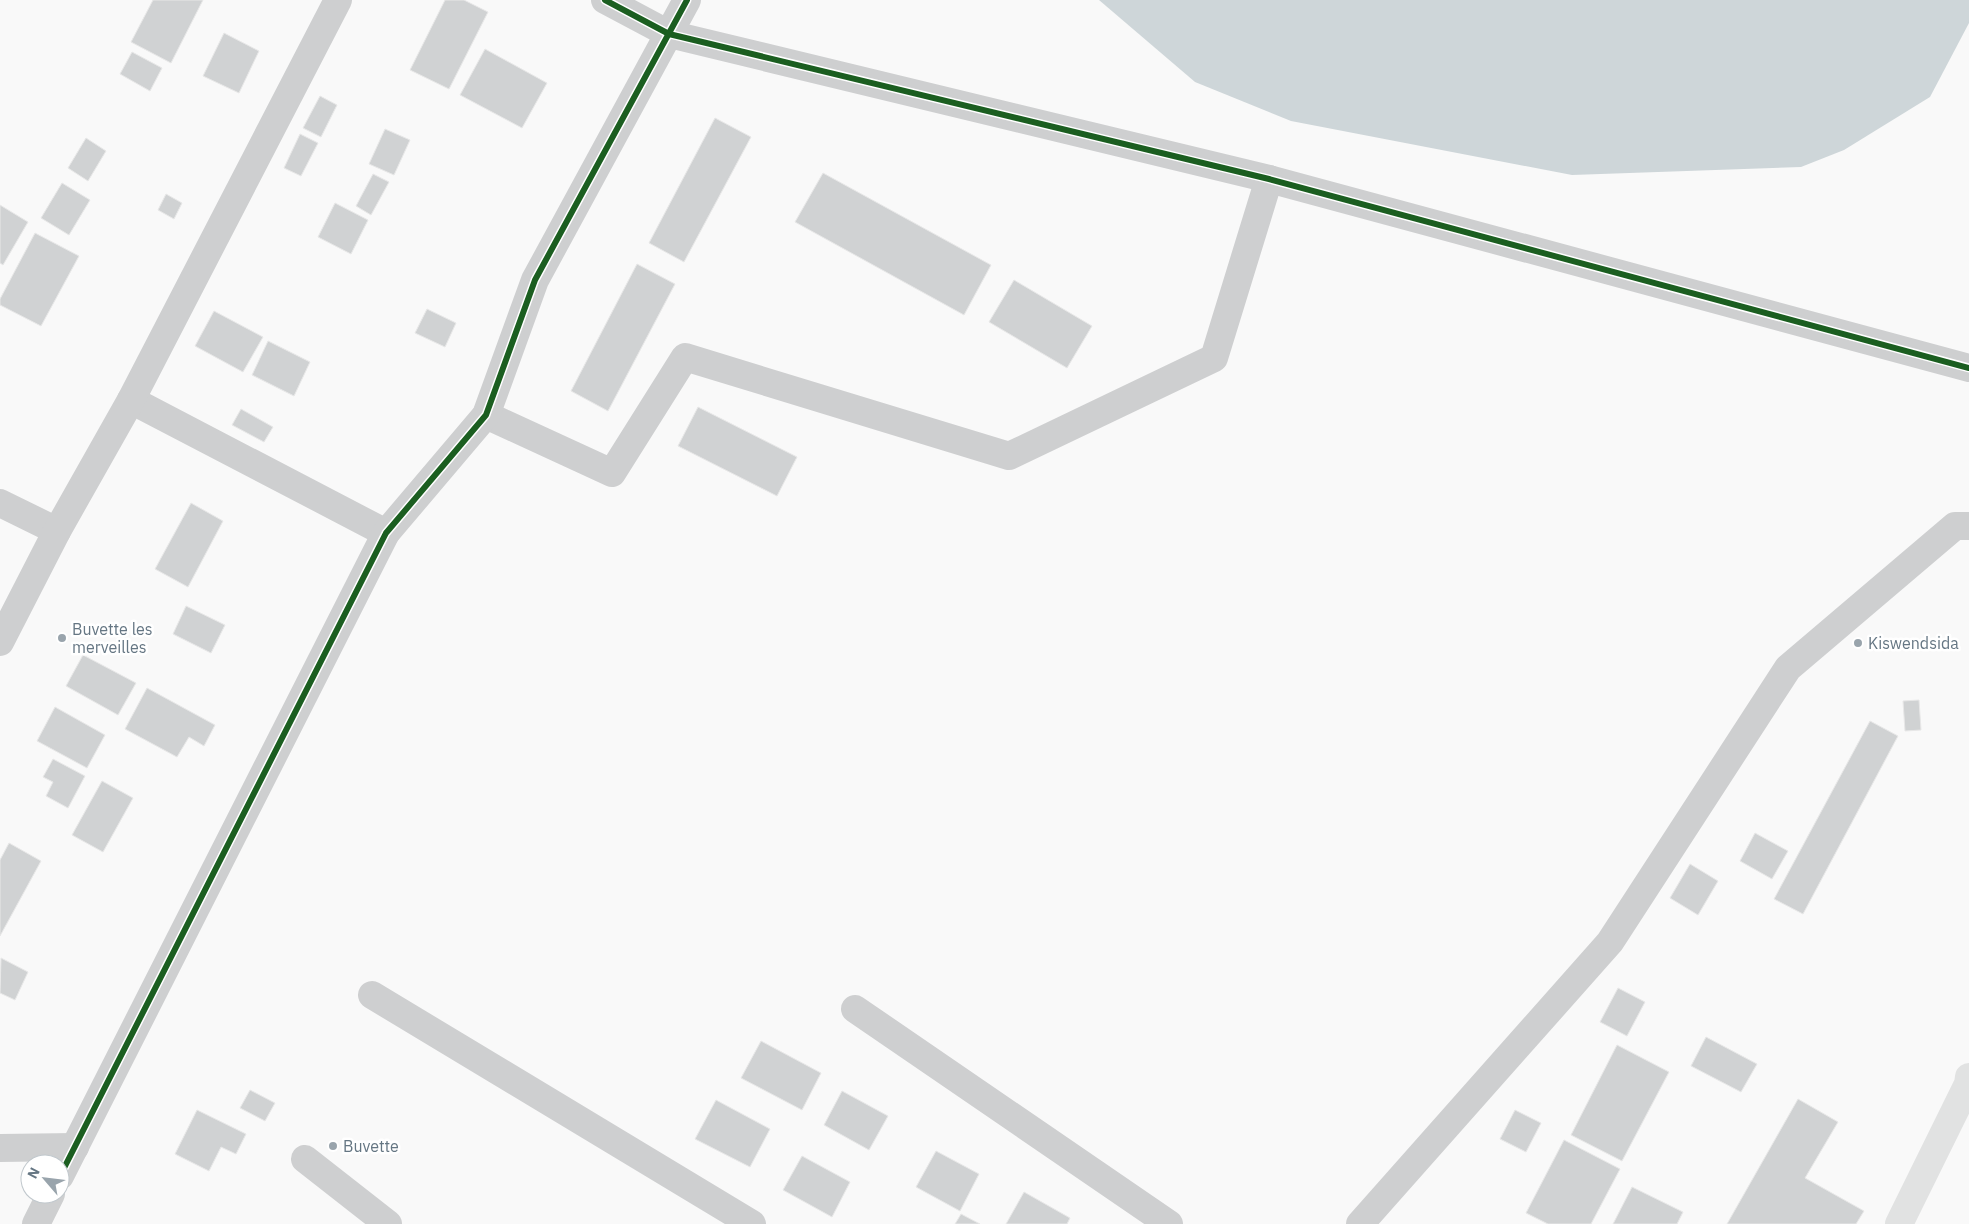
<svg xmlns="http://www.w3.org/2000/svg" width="1969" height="1224" viewBox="0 0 1969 1224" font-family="'IBM Plex Sans',sans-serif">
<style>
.water{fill:#ced6d9}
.building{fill:#d0d2d3;stroke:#e8e8e8}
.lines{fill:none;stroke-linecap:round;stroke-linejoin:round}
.minor{stroke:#cecfd0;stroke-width:28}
.major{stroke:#e1e2e2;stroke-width:28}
.cycleway-casing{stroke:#fff;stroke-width:9}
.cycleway{stroke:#1b5e20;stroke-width:6}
.poi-dot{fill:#99a4ac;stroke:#fff;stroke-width:2}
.labels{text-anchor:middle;stroke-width:5;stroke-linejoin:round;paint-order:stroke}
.poi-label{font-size:16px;fill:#657683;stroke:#fff;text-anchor:start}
</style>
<rect width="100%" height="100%" fill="#f9f9f9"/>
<polygon class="water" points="1099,0 1969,0 1969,23 1930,97 1844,150 1801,167 1572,175 1291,121 1195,82"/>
<g class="building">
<polygon points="153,0 203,0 171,63 131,42"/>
<polygon points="445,0 464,0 488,12 449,89 410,70"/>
<polygon points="224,33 259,51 239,93 203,76"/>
<polygon points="485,49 547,83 522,128 460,95"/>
<polygon points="132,52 162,68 150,91 120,74"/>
<polygon points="320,96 337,105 321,137 303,128"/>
<polygon points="715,118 751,137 684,262 649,243"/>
<polygon points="385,129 410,140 394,175 369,164"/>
<polygon points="300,134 318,143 301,176 284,168"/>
<polygon points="86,138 106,151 88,181 68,168"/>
<polygon points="823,173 991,265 964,315 795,222"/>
<polygon points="373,174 389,182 371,215 356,206"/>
<polygon points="62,183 90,200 69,235 41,218"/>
<polygon points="166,194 182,203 174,219 158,210"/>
<polygon points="335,203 368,220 351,254 318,237"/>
<polygon points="0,205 28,222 3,265 0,263"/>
<polygon points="35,233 79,256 41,326 0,305 0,299"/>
<polygon points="637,264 675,284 608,411 571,391"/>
<polygon points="1014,280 1092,326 1067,368 989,322"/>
<polygon points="427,309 456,323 445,347 415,333"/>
<polygon points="214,311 263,337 243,372 195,346"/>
<polygon points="268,341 310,362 294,396 252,375"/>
<polygon points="698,407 797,457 777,496 678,446"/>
<polygon points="241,409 273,427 264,442 232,425"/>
<polygon points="191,503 223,521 188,587 155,569"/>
<polygon points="186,606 225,625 211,653 173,634"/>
<polygon points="83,655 136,683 118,715 66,686"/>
<polygon points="147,688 215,725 204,746 189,737 177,757 125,729"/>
<polygon points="1919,700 1921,730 1905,731 1903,701"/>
<polygon points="55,707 105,735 87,768 37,741"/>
<polygon points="1870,721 1898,736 1803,914 1774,899"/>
<polygon points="53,759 85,776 68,808 46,796 53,782 43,777"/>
<polygon points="102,781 133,798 103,852 72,835"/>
<polygon points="1755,833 1788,851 1772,879 1740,861"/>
<polygon points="9,843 41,861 0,936 0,860"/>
<polygon points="1690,864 1718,881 1698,915 1670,898"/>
<polygon points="1,958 28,972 15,1000 0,993"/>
<polygon points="1618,988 1645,1002 1627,1036 1600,1022"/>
<polygon points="1706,1037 1757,1064 1741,1092 1691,1066"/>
<polygon points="761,1041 821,1073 802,1110 741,1078"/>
<polygon points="1617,1045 1669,1072 1622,1161 1571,1135"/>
<polygon points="250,1090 275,1103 265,1121 240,1108"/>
<polygon points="842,1091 888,1116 869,1150 824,1125"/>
<polygon points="1798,1099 1838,1122 1805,1178 1864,1211 1856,1224 1727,1224"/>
<polygon points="716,1100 770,1129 750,1167 695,1139"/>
<polygon points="197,1110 246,1134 236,1154 221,1147 209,1171 175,1154"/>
<polygon points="1515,1110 1541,1123 1526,1152 1500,1139"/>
<polygon points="1564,1140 1620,1169 1591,1224 1548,1224 1526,1213"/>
<polygon points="936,1151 979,1174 960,1211 916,1187"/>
<polygon points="802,1156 850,1182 832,1217 783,1190"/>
<polygon points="1632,1187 1683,1212 1677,1224 1613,1224"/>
<polygon points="1024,1192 1070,1218 1067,1224 1006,1224"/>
<polygon points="961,1214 980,1224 955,1224"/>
</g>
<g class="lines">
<g class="minor">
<polyline points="605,0 669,34 1269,179 1969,368"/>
<polyline points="131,400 386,533"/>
<polyline points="486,415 612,473 685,357 1009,456 1214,358 1269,179"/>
<polyline points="0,503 57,531"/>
<polyline points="0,642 57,531 131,400 338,0"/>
<polyline points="372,995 752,1224"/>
<polyline points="855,1009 1169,1224"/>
<polyline points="0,1148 75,1147"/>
<polyline points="305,1159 388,1224"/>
<polyline points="60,1176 386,533 486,415 535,280 687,0"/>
<polyline points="36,1224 51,1194"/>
<polyline points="1360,1224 1610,942 1788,668 1955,526 1969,526"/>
</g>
<polyline class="major" points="1899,1224 1968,1084 1969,1077"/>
<defs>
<g id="cycleway">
<polyline points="605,0 669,34 1269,179 1969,368"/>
<polyline points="60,1176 386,533 486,415 535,280 687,0"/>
</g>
</defs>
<use href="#cycleway" class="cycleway-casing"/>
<use href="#cycleway" class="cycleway"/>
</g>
<g class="poi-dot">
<circle cx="62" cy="638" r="5"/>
<circle cx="1858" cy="643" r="5"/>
<circle cx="333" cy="1146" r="5"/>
</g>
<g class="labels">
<g class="poi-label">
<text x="72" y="635">Buvette les<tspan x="72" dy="18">merveilles</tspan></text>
<text x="1868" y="649">Kiswendsida</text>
<text x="343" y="1152">Buvette</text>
</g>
</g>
<g transform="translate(45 1179) rotate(298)"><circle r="24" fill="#ffffff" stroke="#c1c8cd"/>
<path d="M0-4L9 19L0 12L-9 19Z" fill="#99a4ac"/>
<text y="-8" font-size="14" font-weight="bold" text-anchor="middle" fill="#657683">N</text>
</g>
</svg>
